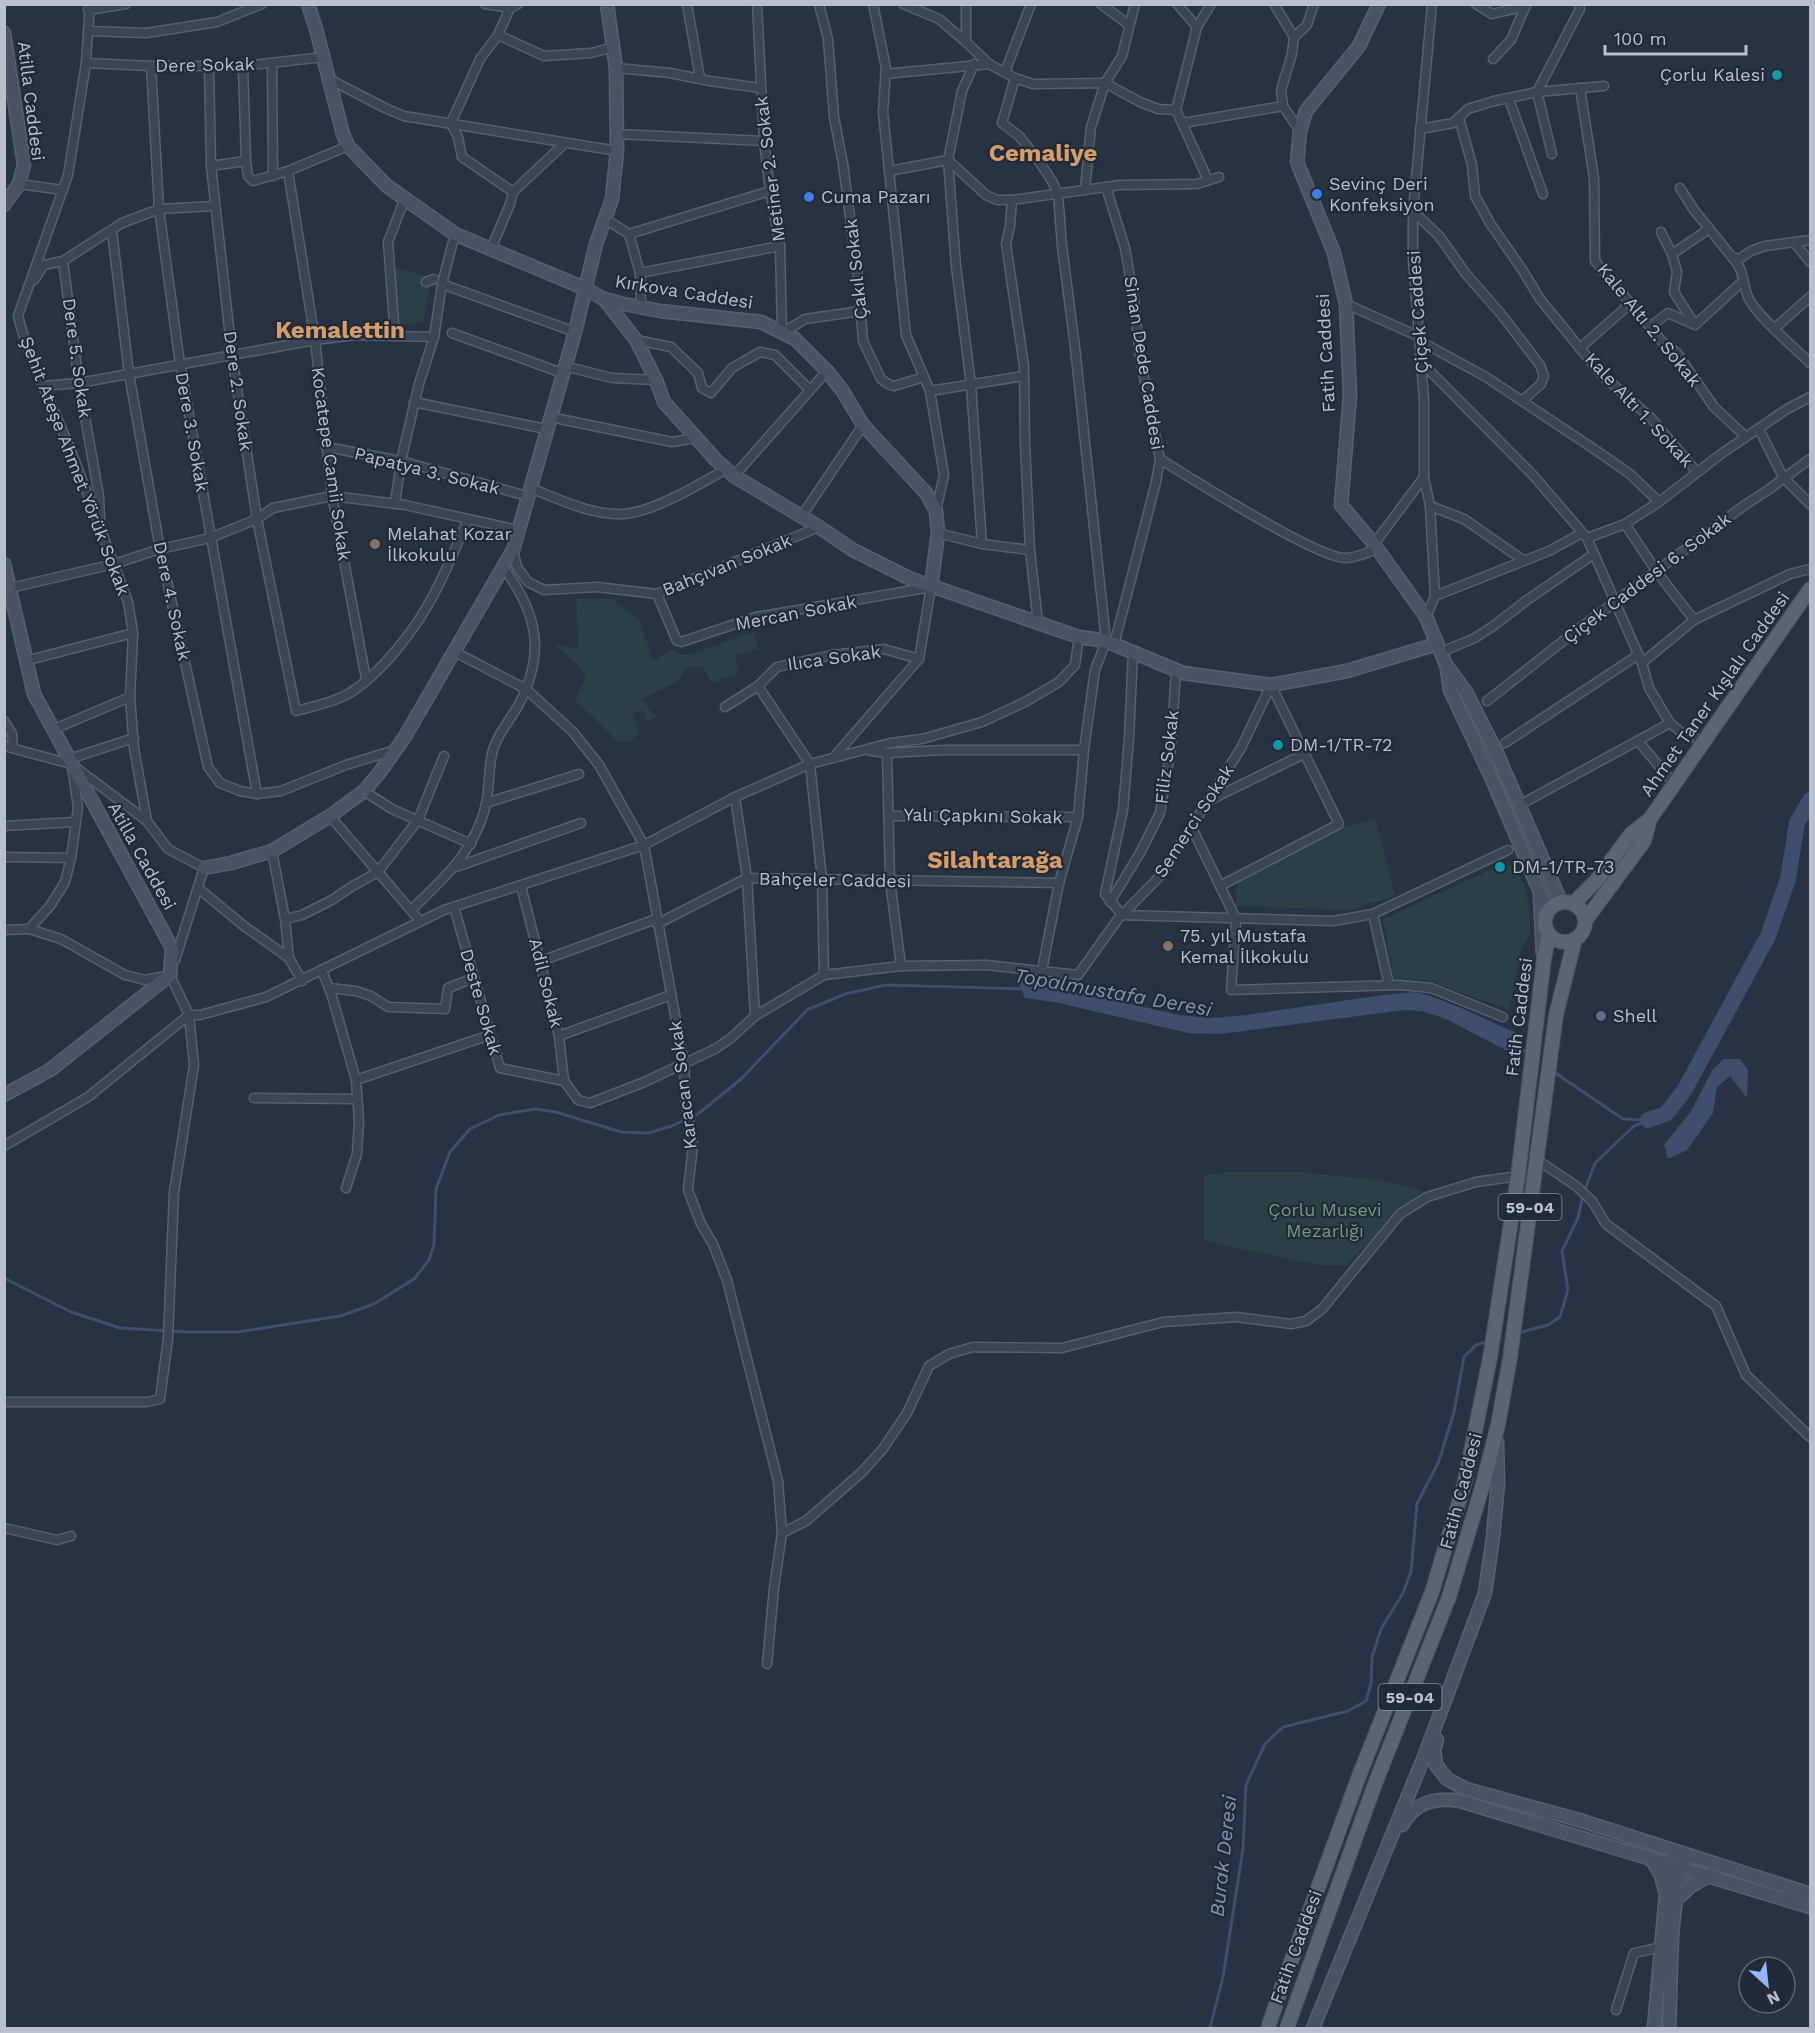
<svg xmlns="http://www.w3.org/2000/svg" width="1815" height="2033" viewBox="0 0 1815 2033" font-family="'Work Sans',sans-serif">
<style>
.green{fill:#294044}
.water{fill:#3d4f6c}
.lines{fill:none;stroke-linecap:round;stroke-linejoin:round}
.stream{stroke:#3d4f6c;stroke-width:3}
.river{stroke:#3d4f6c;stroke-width:16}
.street-casing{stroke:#57606d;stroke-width:11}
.secondary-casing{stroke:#57606d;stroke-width:15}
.primary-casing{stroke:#454e5c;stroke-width:16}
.street{stroke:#3c4553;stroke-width:8}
.secondary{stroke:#4a5366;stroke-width:12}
.primary{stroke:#5a6473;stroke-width:14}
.culture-dot{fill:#0f9aa8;stroke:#202a38;stroke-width:2}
.shop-dot{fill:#3f7fe0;stroke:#202a38;stroke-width:2}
.education-dot{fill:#8d6e63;stroke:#202a38;stroke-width:2}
.service-dot{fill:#5c6f8a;stroke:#202a38;stroke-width:2}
.labels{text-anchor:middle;stroke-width:4.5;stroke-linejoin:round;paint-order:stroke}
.shield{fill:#202a38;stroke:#8b93a0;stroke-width:1.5}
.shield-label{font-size:16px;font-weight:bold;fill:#b9c0cc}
.street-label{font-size:18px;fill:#b9c0cc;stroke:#202a38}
.poi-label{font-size:18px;fill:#b9c0cc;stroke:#202a38;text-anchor:start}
.park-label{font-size:18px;fill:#709d7c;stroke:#202a38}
.water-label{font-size:20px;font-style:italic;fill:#8095b3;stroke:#202a38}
.district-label{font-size:24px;font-weight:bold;fill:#d69c6a;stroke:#202a38}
</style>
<rect width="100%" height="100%" fill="#273243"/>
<g class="green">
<polygon points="396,268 432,277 423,321 405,325 397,319"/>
<polygon points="576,599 612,599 639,619 653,660 673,650 676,654 689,655 754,631 758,649 734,655 740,673 712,683 703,667 687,667 678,682 642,699 652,713 657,716 647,722 643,711 633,714 639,732 631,741 617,741 575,700 586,677 578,665 554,644 578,649"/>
<polygon points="1375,818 1395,896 1350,910 1235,906 1237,883 1344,827"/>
<polygon points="1514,863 1524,885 1529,906 1531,933 1521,951 1509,1010 1427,980 1394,979 1383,919 1492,869 1495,872"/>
<polygon points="1225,1172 1299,1172 1378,1180 1422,1191 1346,1265 1319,1265 1204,1241 1204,1176"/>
</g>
<g class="water">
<polygon points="1017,978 1179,1015 1210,1018 1246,1015 1383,995 1412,992 1428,995 1459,1007 1518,1034 1515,1055 1446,1019 1422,1011 1404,1010 1220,1034 1188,1033 1054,1002 1025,998"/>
<polygon points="1724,1059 1740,1059 1748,1070 1747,1098 1730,1076 1717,1087 1713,1113 1687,1150 1668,1159 1664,1145 1691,1111 1713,1069"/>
</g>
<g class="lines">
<g class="stream">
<polyline points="1514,1044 1529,1054"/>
<polyline points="1554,1072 1623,1119 1648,1120"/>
<polyline points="4,1278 71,1312 120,1328 187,1332 238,1332 340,1316 374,1304 414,1279 429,1260 434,1244 436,1189 450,1152 470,1129 499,1115 535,1109 556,1112 621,1132 648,1133 672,1126 698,1114 741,1079 807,1010 845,994 886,985 1024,989"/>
<polyline points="1518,1333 1548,1325 1560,1317 1568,1290 1562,1251 1578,1218 1583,1195 1595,1163 1634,1126 1644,1122"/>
<polyline points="1210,2028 1223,1977 1243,1849 1246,1785 1265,1744 1283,1727 1348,1711 1366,1701 1371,1684 1372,1657 1381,1629 1403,1593 1411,1572 1417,1504 1439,1461 1454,1412 1464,1357 1476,1345 1489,1341"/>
</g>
<polyline class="river" points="1648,1120 1666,1114 1684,1091 1768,936 1788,879 1797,823 1810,800"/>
<defs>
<g id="street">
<polyline points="90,4 86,63 68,175 18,316 23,334 43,386 70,448 128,602 133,633 130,697 134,748 147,821 168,849 204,868 175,960"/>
<polyline points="485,4 510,8 518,4"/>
<polyline points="687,4 700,78"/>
<polyline points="757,4 764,141 770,191 780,246 782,333 805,319 861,311"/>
<polyline points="819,4 828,39 834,117 843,164 858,277 863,341 881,379 888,384 894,386 924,377"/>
<polyline points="873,4 886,68 883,112 906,335 930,391 944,475 936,511"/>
<polyline points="903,4 939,19 966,42"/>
<polyline points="966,4 966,42 989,64 1015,78 1033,84 1105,83 1140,102 1158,109 1176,110"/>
<polyline points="1101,4 1129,25"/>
<polyline points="1177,4 1197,27"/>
<polyline points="1274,4 1294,37 1292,54 1281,90 1283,106 1300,131"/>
<polyline points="1476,4 1492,14 1526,6"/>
<polyline points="88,10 126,4"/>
<polyline points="88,31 146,33 217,22 262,4"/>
<polyline points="498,35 544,56 591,53 614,47"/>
<polyline points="1294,37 1307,25 1314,4"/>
<polyline points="1493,59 1511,40 1525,7"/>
<polyline points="86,63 151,66 243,66 324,57"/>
<polyline points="272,64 273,176"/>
<polyline points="974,64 962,91 948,160 956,266 971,385 982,544"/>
<polyline points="151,66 159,209 180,364 257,794"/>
<path d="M 209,66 L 211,166 L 232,355 L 257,519 L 296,711 C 313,706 332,703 348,694 C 381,674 416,629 434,594 C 447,570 457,544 468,519"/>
<polyline points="243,66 246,161 248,176 253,181 288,171 348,146"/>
<polyline points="616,68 670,73 710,81 760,88"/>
<polyline points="1005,72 1031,4"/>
<polyline points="885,74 989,64"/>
<polyline points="1015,78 1002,123 1019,136 1038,160 1052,181 1058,194 1062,246 1075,347 1106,641 1095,670 1084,750 1078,817 1059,883 1042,970"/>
<polyline points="329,79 385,108 404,116 617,151"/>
<polyline points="1580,88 1594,178 1595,261 1665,345 1676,352 1714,407 1746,437"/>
<polyline points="1509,99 1543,194"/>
<polyline points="1459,118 1472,165 1475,196 1490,223 1523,271 1540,299 1601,374 1651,418 1697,472"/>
<polyline points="1183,123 1283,106"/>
<polyline points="1420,129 1453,123 1468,109 1494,101 1537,92 1604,86"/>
<polyline points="618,134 764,141"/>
<polyline points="1552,154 1537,92 1580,9 1579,4"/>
<polyline points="211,166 246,161"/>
<polyline points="288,171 315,340 332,496 366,679"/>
<polyline points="889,171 948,160 986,195 997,200 1012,200 1120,185 1197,184 1219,177"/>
<polyline points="1208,180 1176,110 1197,27 1211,4"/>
<polyline points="19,184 63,190"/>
<polyline points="1106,187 1125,248 1134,300 1140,357 1160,459 1156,482 1114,645"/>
<polyline points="1680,188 1694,210 1732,257 1739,259 1751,251 1765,246 1810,240"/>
<polyline points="1085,190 1091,127 1105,83 1122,56 1135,4"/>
<polyline points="513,192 565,143"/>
<polyline points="1012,200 1010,226 1006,244 1024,366 1025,443 1030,550 1038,623"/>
<polyline points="1413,211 1439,236 1466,274 1501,314 1540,365 1544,376 1541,384 1522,401"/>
<polyline points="605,219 629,234 640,273 641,307"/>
<polyline points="112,231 129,374 160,549 208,767 220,783 240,791 257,794 281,791 346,765 395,750"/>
<polyline points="1661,232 1672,254 1677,272 1674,292 1695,325"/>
<polyline points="629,234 770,191"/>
<polyline points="1794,242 1810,262"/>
<polyline points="491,249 510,204 513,192 462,157 458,137 451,123 480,59 498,35 510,8"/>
<polyline points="1672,254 1709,229"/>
<path d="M 1732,257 C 1746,272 1741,282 1749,299 C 1758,317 1795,348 1810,363"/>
<polyline points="63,261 79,383 99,496 100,519"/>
<polyline points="640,273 780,246"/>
<polyline points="34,280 44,265 63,261 122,223 159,209 215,206"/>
<polyline points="426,282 434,279"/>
<polyline points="442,284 575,332"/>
<polyline points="1346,304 1420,337"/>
<polyline points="1650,327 1668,313 1695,325 1743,281"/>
<polyline points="1774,329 1810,297"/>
<polyline points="452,333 562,373"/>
<polyline points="395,336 388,242 405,198"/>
<polyline points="636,340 671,347 698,373 702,388 711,393 732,368 760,352 775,355 810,390"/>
<polyline points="1420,341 1486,377 1594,449 1630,474 1659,502"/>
<polyline points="1580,348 1631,303"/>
<polyline points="1422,363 1532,474 1587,538 1642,663 1649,688 1670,723 1681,732 1705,742"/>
<polyline points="564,366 612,378 656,380"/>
<polyline points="43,386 79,383 315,340 356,335 434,337"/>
<polyline points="930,391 1023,376"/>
<polyline points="414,402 546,429"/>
<polyline points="550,417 672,442 696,438"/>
<polyline points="1759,429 1783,477 1810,504"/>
<polyline points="326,447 401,461 527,496"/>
<path d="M 1160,459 C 1189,477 1320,560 1346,558 C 1356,558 1368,552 1377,549"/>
<polyline points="734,476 827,371"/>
<path d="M 530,488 C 559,499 592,516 624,514 C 653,512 700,484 726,469"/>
<polyline points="395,504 401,461 419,384 434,337 442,284 455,234"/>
<polyline points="1430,506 1464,519 1523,560"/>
<polyline points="801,517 863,425"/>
<polyline points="1625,524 1657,572 1694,620"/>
<polyline points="938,533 982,544 1030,550"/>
<polyline points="1587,538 1625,524 1659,502 1721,454 1787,409 1810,397"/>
<polyline points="1374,544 1424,477"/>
<polyline points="513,550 517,567 528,582 544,590 597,587 657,594 819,527"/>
<polyline points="10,588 114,564 160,549 210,538 257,519 273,508 332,496 405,505 518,530"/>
<polyline points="657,594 677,641 681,642 756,617 931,587 919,659 833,758"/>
<polyline points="1435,596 1549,551 1582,533"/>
<polyline points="1426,617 1435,596 1430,506 1424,477 1424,400 1413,260 1413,211 1432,4"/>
<polyline points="453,651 526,689 573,732 599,765 644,845 684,1064 686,1103 693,1145 688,1190 701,1224 713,1244 727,1280 778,1481 782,1533 774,1588 767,1664"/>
<polyline points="1133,652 1129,738 1123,810 1105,894 1122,915 1333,921 1373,914 1508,850"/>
<polyline points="1441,652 1475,638 1496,624 1527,600 1594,554"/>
<polyline points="25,661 133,633"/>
<polyline points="1642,663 1694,620 1790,574 1810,569"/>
<polyline points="758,686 810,764 822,880 824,975"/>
<polyline points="1487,701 1572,634 1742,507 1768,490 1810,459"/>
<polyline points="725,707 758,686 777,667 832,655 884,649 919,659"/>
<polyline points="4,721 12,734 13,748"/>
<polyline points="52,730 130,697"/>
<polyline points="1638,741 1675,785"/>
<polyline points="1505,743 1638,655"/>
<polyline points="4,746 71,764 147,821"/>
<polyline points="871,751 887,753 944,750 1084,750"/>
<polyline points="887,753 890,881 901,966"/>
<polyline points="69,759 134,738"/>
<polyline points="364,791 392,809 471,844"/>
<polyline points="735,797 747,878 755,1016"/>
<polyline points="1210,800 1304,754"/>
<polyline points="1527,801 1670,723"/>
<polyline points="486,803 579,774"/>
<polyline points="330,816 420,921"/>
<polyline points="889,816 1078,817"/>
<polyline points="4,826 75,822"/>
<polyline points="1192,828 1220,886 1339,824 1271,685"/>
<polyline points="272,851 285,919 289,958 302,981"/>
<polyline points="4,857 71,858"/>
<polyline points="456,867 581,823"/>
<polyline points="521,886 559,1036 564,1081 578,1100 590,1103 642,1083 715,1049 731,1038 755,1016 824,975 901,966 986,965 1078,975 1118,919 1162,874 1241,748 1271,685"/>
<polyline points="1220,886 1236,919 1231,990 1400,985 1431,988 1503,1017"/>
<polyline points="198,888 244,926 289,958"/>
<polyline points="1110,902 1140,853 1160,813 1171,748 1176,670"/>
<polyline points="454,907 500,1068 564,1081"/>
<path d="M 411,910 C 444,879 476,849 486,804 C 490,786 488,767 493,750 C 497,735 510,720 518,706 C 546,653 538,614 503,567"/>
<polyline points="1373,914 1389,985"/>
<polyline points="285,919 302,915 332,900 351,887 378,872 418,820 444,756"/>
<polyline points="657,924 747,878 1059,883"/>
<polyline points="29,929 50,906 65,882 71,858 78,807 73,773"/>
<polyline points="4,930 29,929 61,939 125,975 145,980 166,976"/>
<polyline points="541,961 656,919"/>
<polyline points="322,971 331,993 356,1080 359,1120 357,1154 346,1188"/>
<polyline points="170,975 189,1015 200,1015 266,997 444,910 644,845 735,797 810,764 890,743 922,739 982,722 1025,702 1059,682 1075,665 1079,637"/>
<polyline points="329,988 356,991 371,996 388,1007 445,1009 448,988 474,978"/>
<polyline points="559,1036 671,995"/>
<polyline points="356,1080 490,1035"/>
<polyline points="254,1098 357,1099"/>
<polyline points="4,1146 88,1097 189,1015 194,1065 174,1192 168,1339 160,1399 147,1402 4,1402"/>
<polyline points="1536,1159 1576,1186 1592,1201 1606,1224 1716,1306 1746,1375 1810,1437"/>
<polyline points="4,1528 57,1540 71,1536"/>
<polyline points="782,1533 806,1521 861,1473 882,1450 907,1413 929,1366 949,1354 973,1347 1062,1348 1163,1322 1236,1317 1291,1324 1306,1321 1322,1309 1400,1214 1427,1197 1476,1182 1518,1176"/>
<polyline points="1616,2010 1634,1953 1666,1946"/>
</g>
<g id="secondary">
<polyline points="308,4 316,29 343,134 348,146 387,186 455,234 584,288 604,299 624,304 660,311 761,322 795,339 827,371 842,390 863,425 926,493 936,511 938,533 931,587"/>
<polyline points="1379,4 1359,46 1306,111 1300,131 1297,162 1334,253 1346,304 1350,395 1341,505 1374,544 1426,617 1446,665 1466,692 1496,751 1561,902"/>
<polyline points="4,33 24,165 19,184 4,205"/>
<polyline points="604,299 636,340 656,380 664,402 716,460 734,476 819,527 853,550 911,579 1079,637 1106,641 1183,673 1271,685 1347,671 1437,644"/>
<polyline points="4,564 34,694 172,948 170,975 50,1070 4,1095"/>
<polyline points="1447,669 1450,690 1492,779 1548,911"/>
<polyline points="204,868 231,863 272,851 330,816 364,791 380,772 404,738 513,550 575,332 596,244 612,199 617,151 616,68 607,4"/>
<polyline points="1540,896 1543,954"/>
<polyline points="1437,1740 1434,1750 1436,1765 1447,1779 1466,1789 1579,1820 1810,1894"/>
<path d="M 1402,1825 C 1415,1802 1435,1797 1460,1801 L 1810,1907"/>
<polyline points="1650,1857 1661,1875 1665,1891"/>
<polyline points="1676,1900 1691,1886 1711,1875"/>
<polyline points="1313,2028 1424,1757 1485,1593 1493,1537 1498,1483 1497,1442"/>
<polyline points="1654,2028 1666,1893 1673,1857"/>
<path d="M 1669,2028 C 1672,1973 1668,1913 1685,1860"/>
</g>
<g id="primary">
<circle cx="1565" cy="922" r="20"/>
<polyline points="1573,904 1596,881 1631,834 1650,819 1810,589"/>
<polyline points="1585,921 1644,841 1650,819"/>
<polyline points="1268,2028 1281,1989 1359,1776 1432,1592 1464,1485 1490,1358 1518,1176 1544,959 1549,935"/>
<polyline points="1287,2028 1375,1784 1449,1597 1481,1491 1498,1425 1510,1358 1556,1015 1575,939"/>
</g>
</defs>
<use href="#street" class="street-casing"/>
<use href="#secondary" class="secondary-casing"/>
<use href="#primary" class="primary-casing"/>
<use href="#street" class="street"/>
<use href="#secondary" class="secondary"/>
<use href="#primary" class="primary"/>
</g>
<g class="culture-dot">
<circle cx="1777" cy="75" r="6"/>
<circle cx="1278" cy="745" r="6"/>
<circle cx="1500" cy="867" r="6"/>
</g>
<g class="shop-dot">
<circle cx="1317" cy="194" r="6"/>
<circle cx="809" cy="197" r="6"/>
</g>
<g class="education-dot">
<circle cx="375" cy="544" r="6"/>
<circle cx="1168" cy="946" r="6"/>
</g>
<circle class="service-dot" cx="1601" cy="1016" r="6"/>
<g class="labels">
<g class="shield">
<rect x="1498.5" y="1194" width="63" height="26" rx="4.5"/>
<rect x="1378.5" y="1684" width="63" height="26" rx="4.5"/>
</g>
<g class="shield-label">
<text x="1530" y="1213">59-04</text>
<text x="1410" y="1703">59-04</text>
</g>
<g class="street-label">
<text transform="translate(205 65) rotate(-1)" y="6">Dere Sokak</text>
<text transform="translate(31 101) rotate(83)" y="6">Atilla Caddesi</text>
<text transform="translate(770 169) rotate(-97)" y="6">Metiner 2. Sokak</text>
<text transform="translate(856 269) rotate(-96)" y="6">Çakıl Sokak</text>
<text transform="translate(684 292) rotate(9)" y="6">Kırkova Caddesi</text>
<text transform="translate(1418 312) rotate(-94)" y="6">Çiçek Caddesi</text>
<text transform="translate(1649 325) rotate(51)" y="6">Kale Altı 2. Sokak</text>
<text transform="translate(1326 353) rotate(-93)" y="6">Fatih Caddesi</text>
<text transform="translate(77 358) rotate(82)" y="6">Dere 5. Sokak</text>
<text transform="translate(1144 363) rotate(81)" y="6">Sinan Dede Caddesi</text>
<text transform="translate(238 391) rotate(82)" y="6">Dere 2. Sokak</text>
<text transform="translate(1639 410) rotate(47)" y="6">Kale Altı 1. Sokak</text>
<text transform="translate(192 432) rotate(80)" y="6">Dere 3. Sokak</text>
<text transform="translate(331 464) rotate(82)" y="6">Kocatepe Camii Sokak</text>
<text transform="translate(75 466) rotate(69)" y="6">Şehit Ateşe Ahmet Yörük Sokak</text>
<text transform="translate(427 471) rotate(14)" y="6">Papatya 3. Sokak</text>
<text transform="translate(727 565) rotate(-22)" y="6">Bahçıvan Sokak</text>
<text transform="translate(1647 578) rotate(-37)" y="6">Çiçek Caddesi 6. Sokak</text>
<text transform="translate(172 601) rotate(78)" y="6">Dere 4. Sokak</text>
<text transform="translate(796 613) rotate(-11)" y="6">Mercan Sokak</text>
<text transform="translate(834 658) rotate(-8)" y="6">Ilıca Sokak</text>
<text transform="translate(1715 694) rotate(-55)" y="6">Ahmet Taner Kışlalı Caddesi</text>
<text transform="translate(1167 757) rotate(-83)" y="6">Filiz Sokak</text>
<text transform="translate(983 816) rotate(1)" y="6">Yalı Çapkını Sokak</text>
<text transform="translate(1194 821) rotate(-57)" y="6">Semerci Sokak</text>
<text transform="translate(142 856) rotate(61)" y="6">Atilla Caddesi</text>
<text transform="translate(835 880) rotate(1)" y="6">Bahçeler Caddesi</text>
<text transform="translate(546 983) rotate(76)" y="6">Adil Sokak</text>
<text transform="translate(481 1002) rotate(74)" y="6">Deste Sokak</text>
<text transform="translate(1519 1017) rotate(-83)" y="6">Fatih Caddesi</text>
<text transform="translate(683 1085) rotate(-97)" y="6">Karacan Sokak</text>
<text transform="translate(1461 1491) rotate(-75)" y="6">Fatih Caddesi</text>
<text transform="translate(1296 1947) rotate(-70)" y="6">Fatih Caddesi</text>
</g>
<g class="poi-label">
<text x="1765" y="81" text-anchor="end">Çorlu Kalesi</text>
<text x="1329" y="190">Sevinç Deri<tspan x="1329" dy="21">Konfeksiyon</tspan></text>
<text x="821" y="203">Cuma Pazarı</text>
<text x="387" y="540">Melahat Kozar<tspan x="387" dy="21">İlkokulu</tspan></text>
<text x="1290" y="751">DM-1/TR-72</text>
<text x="1512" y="873">DM-1/TR-73</text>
<text x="1180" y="942">75. yıl Mustafa<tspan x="1180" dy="21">Kemal İlkokulu</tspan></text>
<text x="1613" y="1022">Shell</text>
</g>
<g class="park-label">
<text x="1325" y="1216">Çorlu Musevi<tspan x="1325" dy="21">Mezarlığı</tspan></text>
</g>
<g class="water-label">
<text transform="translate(1113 992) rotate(10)" y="7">Topalmustafa Deresi</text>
<text transform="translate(1223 1856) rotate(-84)" y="7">Burak Deresi</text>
</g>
<g class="district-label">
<text x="1043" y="161">Cemaliye</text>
<text x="340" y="338">Kemalettin</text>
<text x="995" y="868">Silahtarağa</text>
</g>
</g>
<rect width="1815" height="2033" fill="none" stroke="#b9c0cc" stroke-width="12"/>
<g transform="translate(1767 1985) rotate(153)"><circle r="28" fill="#202a38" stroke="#5d6673" stroke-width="1.5"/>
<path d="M0-4.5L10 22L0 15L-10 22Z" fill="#92b7f8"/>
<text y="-9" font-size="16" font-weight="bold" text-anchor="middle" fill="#b9c0cc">N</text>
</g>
<path d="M1605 45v9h141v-9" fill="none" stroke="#b9c0cc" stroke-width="3"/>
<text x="1614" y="45" font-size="18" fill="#b9c0cc" stroke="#202a38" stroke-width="4.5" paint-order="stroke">100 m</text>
</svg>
